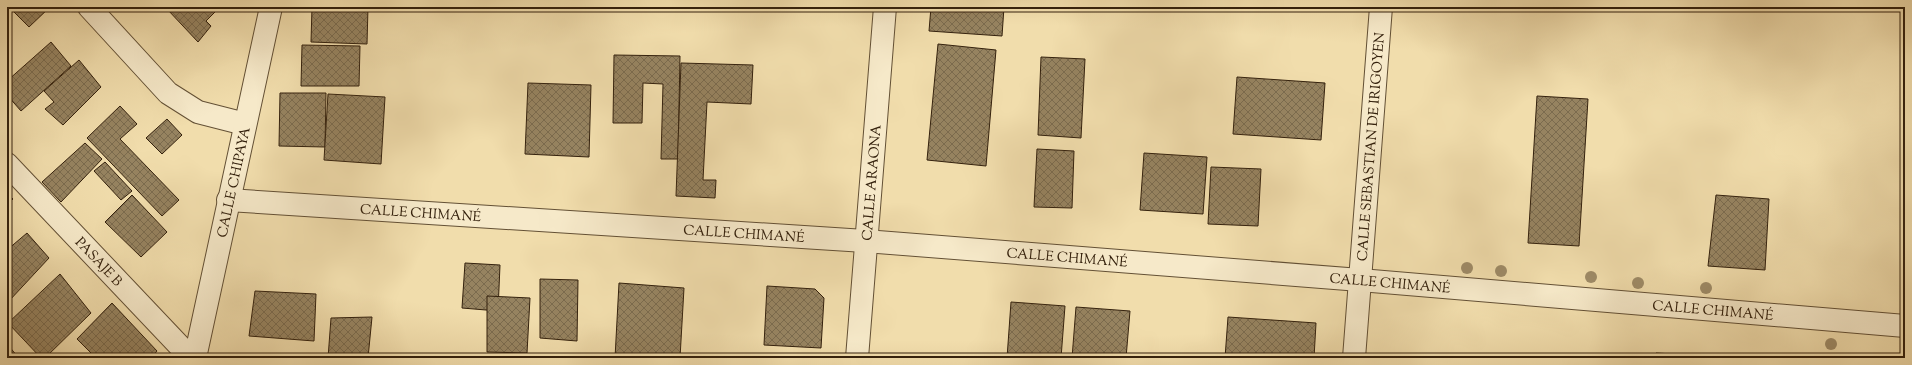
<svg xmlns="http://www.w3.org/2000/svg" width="1912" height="365" viewBox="0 0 1912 365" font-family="'Sorts Mill Goudy',serif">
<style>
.building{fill:url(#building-cross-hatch);stroke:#34210d}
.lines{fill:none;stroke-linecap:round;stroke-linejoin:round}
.minor-casing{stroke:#635035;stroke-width:24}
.minor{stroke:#f6e9c9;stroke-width:22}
.tree{fill:#9e8b67}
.labels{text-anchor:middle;stroke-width:4;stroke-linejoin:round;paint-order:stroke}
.street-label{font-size:14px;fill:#34210d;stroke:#f6e9c9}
</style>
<defs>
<pattern id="building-cross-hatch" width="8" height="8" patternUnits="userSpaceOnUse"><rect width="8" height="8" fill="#968360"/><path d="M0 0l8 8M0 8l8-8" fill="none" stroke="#7b6b4e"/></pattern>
</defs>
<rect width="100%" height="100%" fill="#f1ddac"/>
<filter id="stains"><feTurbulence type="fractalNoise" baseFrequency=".005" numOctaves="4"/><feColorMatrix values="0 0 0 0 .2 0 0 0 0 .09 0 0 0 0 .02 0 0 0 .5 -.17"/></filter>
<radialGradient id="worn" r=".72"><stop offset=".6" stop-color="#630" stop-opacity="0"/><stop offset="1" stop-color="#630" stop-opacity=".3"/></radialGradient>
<g class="building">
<polygon points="17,7 49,7 49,8 29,27 13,11"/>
<polygon points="169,7 220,7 206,21 211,26 198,42 167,9"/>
<polygon points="312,7 368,7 367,44 311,42"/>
<polygon points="931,7 1004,7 1002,36 929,31"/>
<polygon points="51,42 71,66 21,111 7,95 7,81"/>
<polygon points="938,44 996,50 986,166 927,160"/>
<polygon points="302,45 360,46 359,86 301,86"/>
<polygon points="614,55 680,56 678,159 661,159 663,84 643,83 642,123 613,123"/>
<polygon points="1041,57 1085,59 1081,138 1038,135"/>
<polygon points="79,60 101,87 63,125 45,109 54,102 44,91"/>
<polygon points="681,63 753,65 751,104 707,102 703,180 716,180 715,198 676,196"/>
<polygon points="1237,77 1325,83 1321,140 1233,134"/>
<polygon points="528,83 591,85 589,157 525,154"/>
<polygon points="280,93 326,93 325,147 279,146"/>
<polygon points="328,94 385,97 381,164 324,160"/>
<polygon points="1537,96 1588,99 1579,246 1528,243"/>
<polygon points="120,106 137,124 120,139 179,200 162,216 87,138"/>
<polygon points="167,119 182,135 162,154 146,138"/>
<polygon points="85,143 102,159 61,202 42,182"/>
<polygon points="1037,149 1074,151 1072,208 1034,207"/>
<polygon points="1144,153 1207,157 1203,214 1140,210"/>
<polygon points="105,162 132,191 121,200 94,171"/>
<polygon points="1211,167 1261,169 1258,226 1208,224"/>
<polygon points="7,193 13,199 7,204"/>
<polygon points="132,195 167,232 141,257 105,222"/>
<polygon points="1716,195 1769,199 1765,270 1708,266"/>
<polygon points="27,233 49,258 9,301 7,299 7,250"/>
<polygon points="465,263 500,265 498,311 462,308"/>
<polygon points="60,274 91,313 45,358 41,358 8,323"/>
<polygon points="540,279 578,280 577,341 540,338"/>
<polygon points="619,283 684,288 680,358 615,358"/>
<polygon points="767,286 815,289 824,298 821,348 764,345"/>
<polygon points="255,291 316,294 314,341 249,336"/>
<polygon points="487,296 530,298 527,353 487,352"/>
<polygon points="1011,302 1065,306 1061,358 1007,358"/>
<polygon points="112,303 157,351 151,358 96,358 77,339"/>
<polygon points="1076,307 1130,311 1126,358 1072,358"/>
<polygon points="372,317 368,358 328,358 331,318"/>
<polygon points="1228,317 1316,323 1314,358 1225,358"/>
<polygon points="7,344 19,358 7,358"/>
<polygon points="1656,353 1727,357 1727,358 1656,358"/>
</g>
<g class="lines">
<defs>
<g id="minor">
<polyline points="89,7 168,93 198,112 245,124"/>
<path id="s1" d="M 7,164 L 191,358"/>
<path id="s2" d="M 228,200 L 865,241 L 1360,280 L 1905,326"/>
<path id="s3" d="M 195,358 L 271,7"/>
<path id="s4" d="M 857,358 L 885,7"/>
<path id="s5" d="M 1354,358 L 1381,7"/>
</g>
</defs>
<use href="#minor" class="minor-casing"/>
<use href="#minor" class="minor"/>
</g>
<g class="tree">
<circle cx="1467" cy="268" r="6"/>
<circle cx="1501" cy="271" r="6"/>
<circle cx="1591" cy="277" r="6"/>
<circle cx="1638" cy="283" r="6"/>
<circle cx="1706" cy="288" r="6"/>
<circle cx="1831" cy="344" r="6"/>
</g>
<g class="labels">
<g class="street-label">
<text dy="5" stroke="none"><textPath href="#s5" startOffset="212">CALLE SEBASTIAN DE IRIGOYEN</textPath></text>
<text dy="5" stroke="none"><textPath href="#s3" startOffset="180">CALLE CHIPAYA</textPath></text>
<text dy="5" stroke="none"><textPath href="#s4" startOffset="176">CALLE ARAONA</textPath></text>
<text dy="5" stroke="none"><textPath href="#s2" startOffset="193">CALLE CHIMANÉ</textPath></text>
<text dy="5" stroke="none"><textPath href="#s2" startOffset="517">CALLE CHIMANÉ</textPath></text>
<text dy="5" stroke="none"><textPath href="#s2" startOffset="841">CALLE CHIMANÉ</textPath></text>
<text dy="5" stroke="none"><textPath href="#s1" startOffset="134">PASAJE B</textPath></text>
<text dy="5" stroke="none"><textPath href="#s2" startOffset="1165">CALLE CHIMANÉ</textPath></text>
<text dy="5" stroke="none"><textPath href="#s2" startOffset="1489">CALLE CHIMANÉ</textPath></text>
</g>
</g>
<rect width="1912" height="365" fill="none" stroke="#f1ddac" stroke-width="24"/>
<rect x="8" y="8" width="1896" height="349" fill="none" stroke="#34210d" stroke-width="2"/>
<rect x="12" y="12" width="1888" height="341" fill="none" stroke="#34210d"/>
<rect width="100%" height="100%" filter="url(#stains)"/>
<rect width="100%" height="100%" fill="url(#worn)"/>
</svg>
